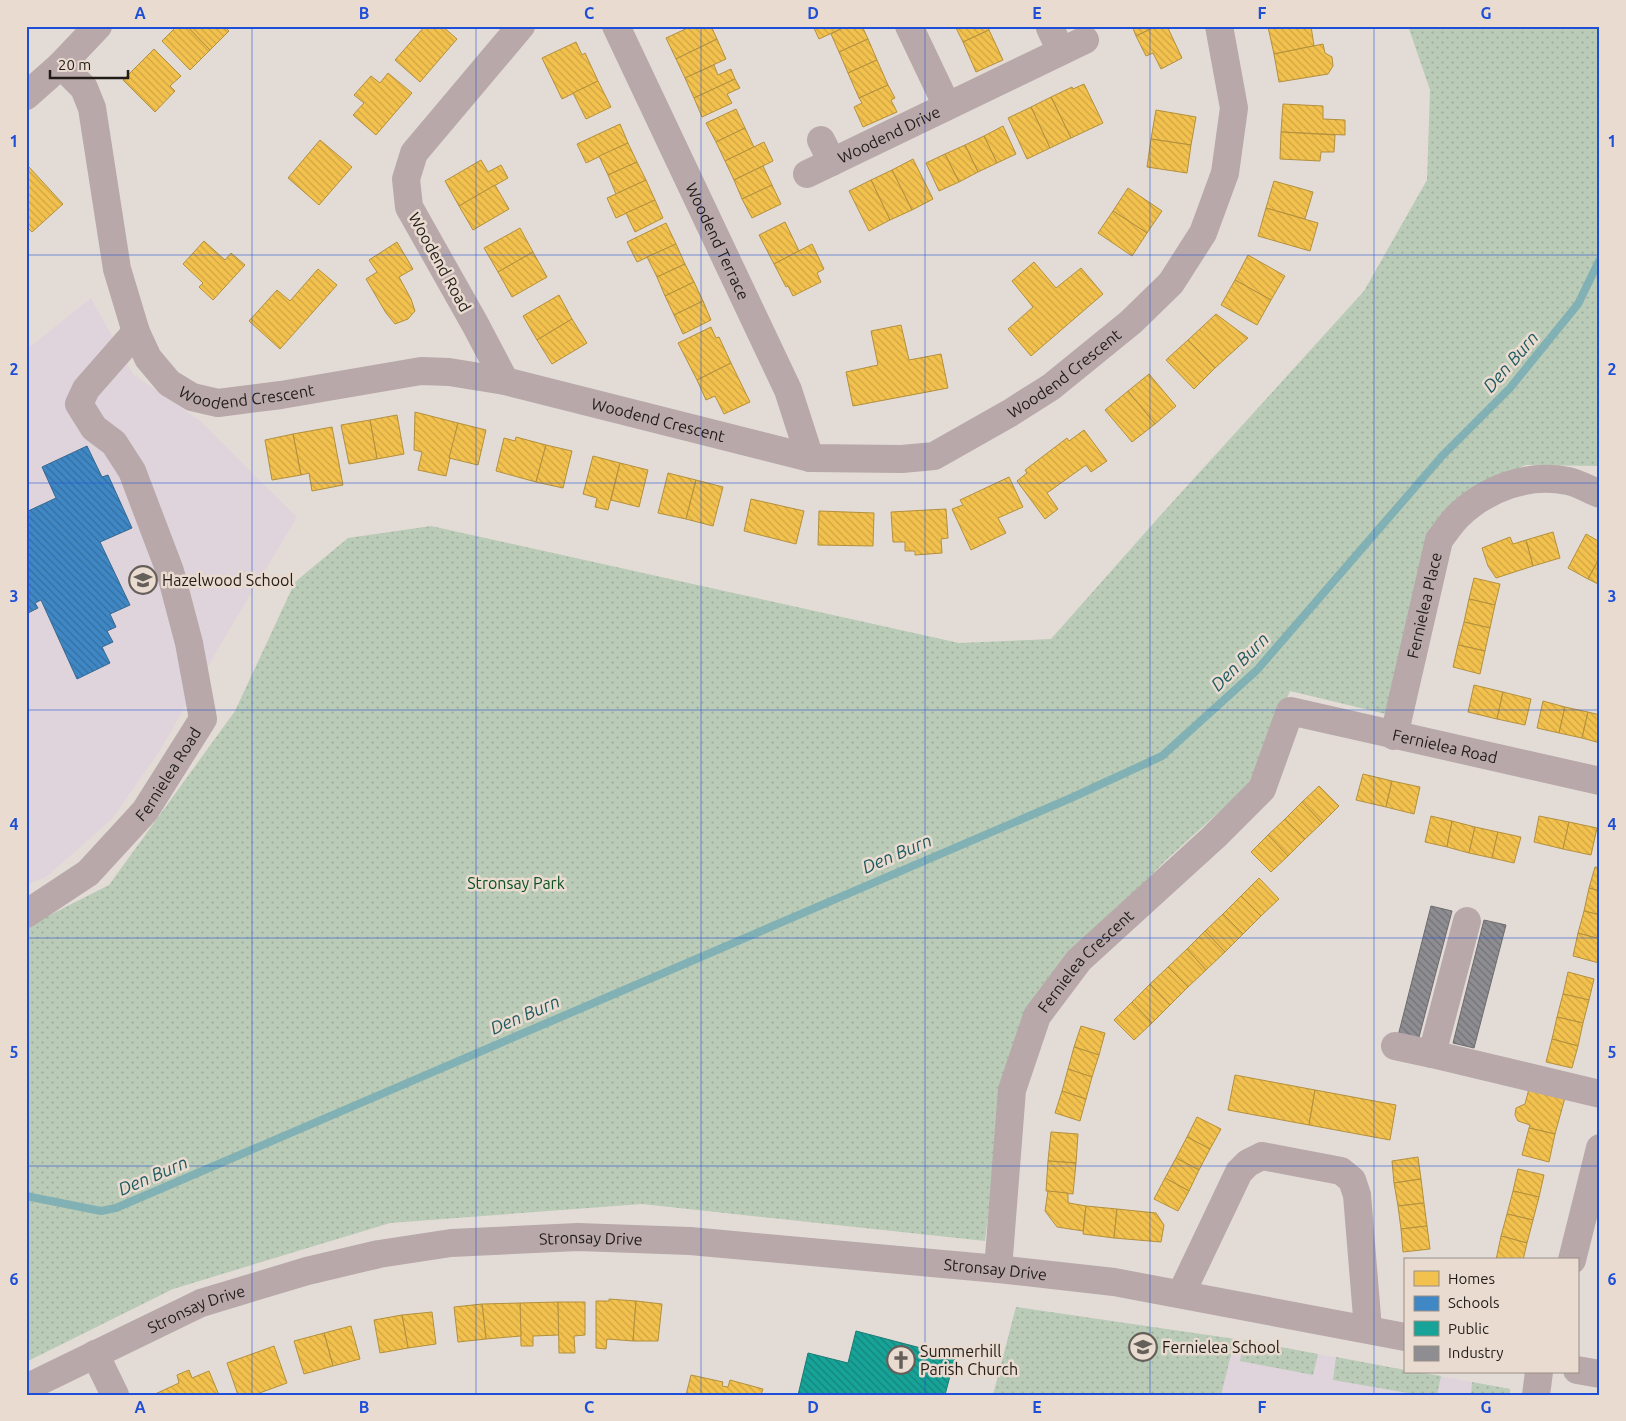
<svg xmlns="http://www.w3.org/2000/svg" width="1626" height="1421" viewBox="0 0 1626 1421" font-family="Ubuntu,sans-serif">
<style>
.education{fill:#e0d4dc}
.grass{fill:url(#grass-dots)}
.homes{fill:url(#homes-back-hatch);stroke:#b3903e}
.schools{fill:url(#schools-back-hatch);stroke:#366891}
.public{fill:url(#public-back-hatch);stroke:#1a7a72}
.industry{fill:url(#industry-back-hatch);stroke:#6d6b6d}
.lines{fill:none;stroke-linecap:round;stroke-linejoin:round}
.stream{stroke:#81b1b4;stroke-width:8}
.street{stroke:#b8a8a9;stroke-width:28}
.grid{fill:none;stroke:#1d4ed8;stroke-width:1;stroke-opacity:0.55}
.labels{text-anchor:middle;stroke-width:5;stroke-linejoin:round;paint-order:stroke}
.street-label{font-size:16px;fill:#211c18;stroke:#e9dbd0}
.poi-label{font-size:16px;fill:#211c18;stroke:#e9dbd0;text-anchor:start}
.park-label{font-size:16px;fill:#095021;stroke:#e9dbd0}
.water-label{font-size:18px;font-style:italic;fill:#1e5b60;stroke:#e9dbd0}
.neatline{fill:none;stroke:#1d4ed8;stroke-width:2}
.grid-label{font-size:16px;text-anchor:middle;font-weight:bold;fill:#1d4ed8}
</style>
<defs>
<pattern id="grass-dots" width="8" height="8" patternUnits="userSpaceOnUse" patternTransform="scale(1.25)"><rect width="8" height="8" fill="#bacbb7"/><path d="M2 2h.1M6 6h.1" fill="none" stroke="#a0ae9d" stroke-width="1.8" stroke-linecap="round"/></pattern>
<pattern id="homes-back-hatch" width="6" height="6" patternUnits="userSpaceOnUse" patternTransform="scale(1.25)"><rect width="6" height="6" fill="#f2c14e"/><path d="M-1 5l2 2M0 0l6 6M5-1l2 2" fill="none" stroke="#cfa543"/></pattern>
<pattern id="schools-back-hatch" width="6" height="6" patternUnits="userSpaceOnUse" patternTransform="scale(1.25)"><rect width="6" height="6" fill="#3f88c5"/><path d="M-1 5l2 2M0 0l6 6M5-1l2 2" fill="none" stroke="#346e9f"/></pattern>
<pattern id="public-back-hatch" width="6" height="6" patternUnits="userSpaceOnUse" patternTransform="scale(1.25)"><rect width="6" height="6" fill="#17a398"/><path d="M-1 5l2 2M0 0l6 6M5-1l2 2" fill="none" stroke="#14847b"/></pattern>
<pattern id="industry-back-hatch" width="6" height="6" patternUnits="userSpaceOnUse" patternTransform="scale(1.25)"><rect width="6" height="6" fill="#8d8d92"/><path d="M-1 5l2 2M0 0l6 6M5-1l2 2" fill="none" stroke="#737276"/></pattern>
</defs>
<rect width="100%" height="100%" fill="#e3dcd6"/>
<g class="education">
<polygon points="91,298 133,374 200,421 297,517 222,642 161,749 112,819 46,877 26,885 26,350"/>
<polygon points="1016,1307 1235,1339 1405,1370 1405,1372 1418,1372 1510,1389 1510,1395 993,1395"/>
</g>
<g class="grass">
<polygon points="1408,26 1600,26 1600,466 1526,465 1492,480 1463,498 1394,716 1290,691 1251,783 1165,861 1057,971 998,1131 985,1241 642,1204 390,1223 173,1289 26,1362 26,927 109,885 235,711 295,582 348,538 431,526 959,643 1051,639 1159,517 1364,291 1427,180 1430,90"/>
<polygon points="1016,1307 1235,1339 1221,1395 993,1395"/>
<polygon points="1244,1340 1318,1354 1313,1375 1240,1361"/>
<polygon points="1336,1357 1405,1370 1405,1372 1418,1372 1441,1376 1437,1395 1419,1395 1333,1380"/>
<polygon points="1472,1382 1510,1389 1510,1395 1471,1395"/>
</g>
<g class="homes">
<polygon points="177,26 187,26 210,50 190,70 162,41"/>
<polygon points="187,26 224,26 229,31 210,50"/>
<polygon points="425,26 442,26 457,39 420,82 395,60"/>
<polygon points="692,26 711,26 717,39 676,59 666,38"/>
<polygon points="813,26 847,26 819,39"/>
<polygon points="847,26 862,26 868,39 839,52 831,34"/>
<polygon points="955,26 988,26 989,30 963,42"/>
<polygon points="1132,26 1157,26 1136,36"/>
<polygon points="1157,26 1167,26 1182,58 1161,69 1153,53 1146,56 1136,36"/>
<polygon points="1272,26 1311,26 1314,46 1274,54 1268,27"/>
<polygon points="989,30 1003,60 976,72 963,42"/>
<polygon points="717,39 726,59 685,78 676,59"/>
<polygon points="868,39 877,60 848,73 839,52"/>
<polygon points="576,42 582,55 585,53 598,81 562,99 542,58"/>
<polygon points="1323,44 1325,53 1332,57 1333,66 1328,74 1279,82 1274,54"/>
<polygon points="154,49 181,76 170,86 175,91 155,112 123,80"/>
<polygon points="877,60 888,85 859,98 848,73"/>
<polygon points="714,65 718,75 731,69 735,79 694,98 685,78"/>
<polygon points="388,73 412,93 376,135 353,115 364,103 354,95 371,76 380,83"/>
<polygon points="735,79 740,88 727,94 732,103 702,117 694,98"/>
<polygon points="598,81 611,107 586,119 573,93"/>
<polygon points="1084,84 1103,123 1071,138 1051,97 1072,87 1073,89"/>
<polygon points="888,85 895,98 891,100 897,112 863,127 854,107 862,103 859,98"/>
<polygon points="1051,97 1071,138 1050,148 1031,107"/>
<polygon points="1283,104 1323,106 1323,119 1345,120 1345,135 1281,132"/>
<polygon points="1031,107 1050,148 1027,159 1008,118"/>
<polygon points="736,109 745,128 716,142 706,123"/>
<polygon points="1156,110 1196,117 1191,145 1151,139"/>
<polygon points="620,124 628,143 586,163 577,144"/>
<polygon points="1003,126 1016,154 997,163 984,136"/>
<polygon points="745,128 754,147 725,161 716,142"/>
<polygon points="1281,132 1335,135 1334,152 1321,152 1320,161 1280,159"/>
<polygon points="984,136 997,163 978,172 965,145"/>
<polygon points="1151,139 1191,145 1187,173 1147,167"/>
<polygon points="320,140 352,167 319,205 288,178"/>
<polygon points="764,142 773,161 734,180 725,161"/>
<polygon points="628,143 637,162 608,175 599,156"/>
<polygon points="965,145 978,172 959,182 945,154"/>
<polygon points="945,154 959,182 939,191 926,163"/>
<polygon points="913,159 933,199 912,210 892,170"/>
<polygon points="481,160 488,172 501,165 508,178 459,206 445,181"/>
<polygon points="637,162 646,180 616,194 608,175"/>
<polygon points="763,166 772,185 742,199 734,180"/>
<polygon points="29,167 63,204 32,232 26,226 26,169"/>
<polygon points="892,170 912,210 890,220 871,180"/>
<polygon points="646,180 655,200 616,218 607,198"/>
<polygon points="871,180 890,220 869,231 849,191"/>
<polygon points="1274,181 1313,192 1305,219 1266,208"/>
<polygon points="495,185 509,209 473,230 459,206"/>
<polygon points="772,185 781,204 752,218 742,199"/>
<polygon points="1128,188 1162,211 1147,233 1113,211"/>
<polygon points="655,200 663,218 635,232 626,213"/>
<polygon points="1266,208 1318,223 1310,251 1258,236"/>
<polygon points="1113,211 1147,233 1132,256 1098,233"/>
<polygon points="785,222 799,251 774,264 759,235"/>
<polygon points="666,223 676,244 637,262 627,242"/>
<polygon points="520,228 533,252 498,272 484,248"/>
<polygon points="204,241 225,260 231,253 245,265 213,300 199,287 203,283 183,264"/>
<polygon points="397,242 413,269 399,277 411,299 415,311 408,319 395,324 386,313 366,279 377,272 369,260"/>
<polygon points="676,244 685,264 657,277 647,257"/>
<polygon points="812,244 824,269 817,273 821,282 793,296 788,286 786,287 774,264"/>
<polygon points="533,252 547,277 512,297 498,272"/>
<polygon points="1248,255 1285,276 1271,300 1235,280"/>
<polygon points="1034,262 1056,288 1081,268 1103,294 1031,356 1008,329 1033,307 1012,281"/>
<polygon points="685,264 694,282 665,296 657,277"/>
<polygon points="318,269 337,285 280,349 249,321 277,290 290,301"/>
<polygon points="1235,280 1271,300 1257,325 1221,305"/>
<polygon points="694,282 703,301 674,315 665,296"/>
<polygon points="559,295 572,319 537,340 523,316"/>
<polygon points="703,301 711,320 683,334 674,315"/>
<polygon points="1216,314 1248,338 1215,368 1188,340"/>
<polygon points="572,319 587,343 552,364 537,340"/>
<polygon points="901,325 909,360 941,354 948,388 853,406 846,372 878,365 871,331"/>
<polygon points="711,327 716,338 719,337 731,363 697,380 678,343"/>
<polygon points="1188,340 1215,368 1194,389 1166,360"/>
<polygon points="731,363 750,402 724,414 715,396 706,400 697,380"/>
<polygon points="1149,374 1176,406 1155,424 1128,391"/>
<polygon points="1128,391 1155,424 1132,442 1105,410"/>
<polygon points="415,412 458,423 446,476 418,470 422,452 414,450"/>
<polygon points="397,415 404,454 377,459 370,420"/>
<polygon points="370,420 377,459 349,464 341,425"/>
<polygon points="458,423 486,430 478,465 449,458"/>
<polygon points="332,427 343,485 312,491 309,473 301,475 293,434"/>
<polygon points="1084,430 1107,461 1091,472 1086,465 1047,493 1058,509 1045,519 1017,481 1027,473 1025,470 1067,438 1069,441"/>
<polygon points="293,434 301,475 272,480 265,440"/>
<polygon points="516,437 546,445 536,482 496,471 504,438 515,441"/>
<polygon points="546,445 572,451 563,488 536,482"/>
<polygon points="593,456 620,463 608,510 595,507 597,498 583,494"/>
<polygon points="620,463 648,470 639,507 611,500"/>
<polygon points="668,473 696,480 686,519 658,513"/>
<polygon points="1009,477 1023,507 998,518 1006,533 971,550 952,509 963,505 960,500"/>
<polygon points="696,480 723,487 713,526 686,519"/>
<polygon points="751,499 804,511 796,544 744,531"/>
<polygon points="946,509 948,538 941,539 942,553 915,555 915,551 905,551 905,542 893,542 891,512"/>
<polygon points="819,511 874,513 873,546 818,545"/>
<polygon points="1553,532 1560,558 1533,566 1526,540"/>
<polygon points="1586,534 1600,542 1600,557 1588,579 1568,568"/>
<polygon points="1510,537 1513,544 1526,540 1533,566 1496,578 1488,566 1482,548"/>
<polygon points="1600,557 1600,585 1588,579"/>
<polygon points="1474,578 1500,584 1495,605 1469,599"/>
<polygon points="1469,599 1495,605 1490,628 1464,622"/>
<polygon points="1464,622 1490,628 1485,651 1458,645"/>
<polygon points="1458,645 1485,651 1480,674 1453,667"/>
<polygon points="1474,685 1503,692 1497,719 1468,712"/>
<polygon points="1503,692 1531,699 1525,725 1497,719"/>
<polygon points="1543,701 1565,707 1559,733 1537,728"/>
<polygon points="1565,707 1588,712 1582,738 1559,733"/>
<polygon points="1588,712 1600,715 1600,743 1582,738"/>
<polygon points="1363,774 1392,781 1386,807 1356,800"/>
<polygon points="1392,781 1420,787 1414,814 1386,807"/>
<polygon points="1319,786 1339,806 1322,823 1302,802"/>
<polygon points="1302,802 1322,823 1305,839 1285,819"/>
<polygon points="1431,816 1452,821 1447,847 1425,842"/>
<polygon points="1539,816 1569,822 1563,849 1534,842"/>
<polygon points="1285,819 1305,839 1288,856 1268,835"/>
<polygon points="1452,821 1475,827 1469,853 1447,847"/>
<polygon points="1569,822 1597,828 1591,855 1563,849"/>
<polygon points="1475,827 1498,832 1492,858 1469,853"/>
<polygon points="1498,832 1521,837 1514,863 1492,858"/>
<polygon points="1268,835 1288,856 1271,872 1251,852"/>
<polygon points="1595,867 1600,868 1600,891 1589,888"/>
<polygon points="1259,878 1279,899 1261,916 1241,896"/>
<polygon points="1589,888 1600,891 1600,915 1584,911"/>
<polygon points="1241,896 1261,916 1243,934 1223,914"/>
<polygon points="1584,911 1600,915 1600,939 1578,933"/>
<polygon points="1223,914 1243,934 1225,952 1205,931"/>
<polygon points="1205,931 1225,952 1206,970 1187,949"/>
<polygon points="1578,933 1600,939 1599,963 1573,956"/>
<polygon points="1187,949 1206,970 1188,987 1168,967"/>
<polygon points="1168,967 1188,987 1170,1005 1150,984"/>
<polygon points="1568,972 1594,979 1589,1000 1563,994"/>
<polygon points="1150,984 1170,1005 1152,1023 1132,1002"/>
<polygon points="1563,994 1589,1000 1583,1023 1557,1017"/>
<polygon points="1132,1002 1152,1023 1134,1040 1114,1020"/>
<polygon points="1557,1017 1583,1023 1578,1046 1552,1039"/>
<polygon points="1081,1026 1105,1033 1099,1055 1074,1047"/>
<polygon points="1552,1039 1578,1046 1572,1068 1546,1062"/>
<polygon points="1074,1047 1099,1055 1092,1077 1068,1069"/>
<polygon points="1068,1069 1092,1077 1086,1099 1062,1091"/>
<polygon points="1235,1075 1315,1090 1309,1125 1228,1110"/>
<polygon points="1530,1085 1566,1094 1555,1134 1529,1128 1530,1125 1518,1121 1515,1115 1516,1108 1525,1104"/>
<polygon points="1315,1090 1396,1105 1390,1140 1309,1125"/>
<polygon points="1062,1091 1086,1099 1080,1121 1055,1113"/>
<polygon points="1197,1117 1221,1129 1210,1149 1187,1137"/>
<polygon points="1529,1128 1555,1134 1549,1162 1522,1155"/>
<polygon points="1051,1132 1078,1134 1076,1163 1048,1161"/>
<polygon points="1187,1137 1210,1149 1199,1170 1176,1158"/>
<polygon points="1418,1157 1421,1179 1394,1183 1392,1161"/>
<polygon points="1176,1158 1199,1170 1189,1191 1165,1178"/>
<polygon points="1048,1161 1076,1163 1073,1194 1046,1191"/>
<polygon points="1518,1169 1544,1175 1539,1197 1513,1191"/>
<polygon points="1165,1178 1189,1191 1178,1211 1154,1199"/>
<polygon points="1421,1179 1424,1203 1398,1206 1394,1183"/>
<polygon points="1048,1191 1068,1193 1068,1201 1069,1203 1086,1206 1083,1231 1057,1227 1045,1211"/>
<polygon points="1513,1191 1539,1197 1533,1220 1507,1214"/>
<polygon points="1424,1203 1427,1226 1401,1229 1398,1206"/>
<polygon points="1086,1206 1117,1209 1114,1238 1083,1234"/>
<polygon points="1117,1209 1156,1213 1164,1225 1161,1242 1114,1238"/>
<polygon points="1507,1214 1533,1220 1527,1243 1501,1236"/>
<polygon points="1427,1226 1430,1249 1403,1252 1401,1229"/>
<polygon points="1501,1236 1527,1243 1523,1260 1496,1260"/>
<polygon points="609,1299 636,1301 633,1341 607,1339 606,1349 596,1348 596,1301 609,1301"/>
<polygon points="636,1301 662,1304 658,1341 633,1341"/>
<polygon points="558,1302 559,1335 533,1336 533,1346 521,1346 520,1303"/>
<polygon points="558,1302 585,1302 585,1335 574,1336 575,1353 559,1353"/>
<polygon points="520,1303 521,1336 486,1339 482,1304"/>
<polygon points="482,1304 486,1339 458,1342 454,1307"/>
<polygon points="432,1312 436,1344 408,1348 402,1315"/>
<polygon points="402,1315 408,1348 380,1353 374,1320"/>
<polygon points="351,1326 360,1359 333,1366 324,1333"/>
<polygon points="324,1333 333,1366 304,1374 294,1341"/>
<polygon points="274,1346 287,1383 254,1395 238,1395 227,1363"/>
<polygon points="189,1370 192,1378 209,1371 219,1395 153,1395 179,1383 177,1375"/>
<polygon points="691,1375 723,1382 722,1386 728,1387 730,1380 763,1389 761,1395 686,1395"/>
</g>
<polygon class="schools" points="87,446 102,477 108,475 132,528 100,542 130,605 110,614 116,627 107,631 113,642 102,647 110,663 77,679 41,600 35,603 38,608 26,614 26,512 56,498 42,467"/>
<polygon class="public" points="856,1331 955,1357 945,1395 798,1395 808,1353 848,1363"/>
<g class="industry">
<polygon points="1431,906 1452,911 1418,1041 1398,1036"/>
<polygon points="1484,920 1506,925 1474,1048 1453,1043"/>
</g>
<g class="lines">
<polyline class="stream" points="26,1196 101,1211 116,1208 1071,798 1162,756 1257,670 1442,456 1510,388 1578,304 1600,259"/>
<g class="street">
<path id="s1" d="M 616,26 L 788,390 L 810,458"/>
<polyline points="909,26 947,106"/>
<polyline points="1050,28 1061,51"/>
<path id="s2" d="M 61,65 L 84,88 L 92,108 L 117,269 L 136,332 L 148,358 L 169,383 L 192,397 L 218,403 L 281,395 L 421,371 L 449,372 L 505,381 L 810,458 L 902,459 L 934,456 L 1010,413 L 1051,387 L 1131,322 L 1171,283 L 1203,233 L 1225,173 L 1234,108 L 1219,26"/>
<polyline points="26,96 61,65 98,26"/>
<polyline points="821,140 832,162"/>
<path id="s3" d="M 807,174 L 1085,40"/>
<polyline points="505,381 475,324 409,207 406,179 414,153 521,26"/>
<path id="s4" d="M 1394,736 L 1439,540 C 1445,532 1451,523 1458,516 C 1487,488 1528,473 1568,481 C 1578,483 1590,490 1600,494"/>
<path id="s5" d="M 26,914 L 88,873 L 145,811 L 203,719 L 189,643 L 170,571 L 132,471 L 114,443 L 94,428 L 79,404 L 86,389 L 136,332"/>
<polyline points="1467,921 1432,1054 1600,1094"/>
<polyline points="1395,1046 1432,1054"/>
<polyline points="1572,1260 1600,1148"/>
<path id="s6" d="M 998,1269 L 1012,1090 L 1037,1016 L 1079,960 L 1214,837 L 1262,789 L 1290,711 L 1600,781"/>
<polyline points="1181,1294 1239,1172 1248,1163 1262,1156 1341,1171 1352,1180 1357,1195 1368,1329"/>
<polyline points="95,1354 115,1395"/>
<polyline points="1577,1370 1600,1374"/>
<path id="s7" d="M 26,1388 L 201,1303 L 307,1271 L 379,1254 L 451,1243 L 578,1237 L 690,1241 L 998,1269 L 1114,1282 L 1405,1337"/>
<polyline points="1536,1395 1539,1372"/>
</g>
</g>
<path class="grid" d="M 252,26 L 252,1395M 476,26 L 476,1395M 701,26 L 701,1395M 925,26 L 925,1395M 1150,26 L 1150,1395M 1374,26 L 1374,1395M 26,255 L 1600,255M 26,483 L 1600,483M 26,710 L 1600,710M 26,938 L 1600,938M 26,1166 L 1600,1166"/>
<defs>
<symbol id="school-ring" viewBox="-11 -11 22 22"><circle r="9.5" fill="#e9dbd0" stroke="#655f5a" stroke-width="1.5"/><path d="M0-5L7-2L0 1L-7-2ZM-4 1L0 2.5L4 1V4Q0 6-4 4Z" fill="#655f5a"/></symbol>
<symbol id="church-ring" viewBox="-11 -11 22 22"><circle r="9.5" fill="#e9dbd0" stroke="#655f5a" stroke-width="1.5"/><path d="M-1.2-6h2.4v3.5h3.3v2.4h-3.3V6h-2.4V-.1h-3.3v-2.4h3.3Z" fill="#655f5a"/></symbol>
</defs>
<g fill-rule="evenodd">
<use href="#school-ring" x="127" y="564" width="32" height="32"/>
<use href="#school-ring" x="1127" y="1331" width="32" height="32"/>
<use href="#church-ring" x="885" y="1344" width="32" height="32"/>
</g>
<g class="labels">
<g class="street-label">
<text dy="6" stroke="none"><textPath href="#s3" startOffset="91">Woodend Drive</textPath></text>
<text dy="6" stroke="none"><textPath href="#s1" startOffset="238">Woodend Terrace</textPath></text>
<text transform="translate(440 262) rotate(61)" y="6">Woodend Road</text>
<text dy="6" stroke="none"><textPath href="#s2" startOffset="1281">Woodend Crescent</textPath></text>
<text dy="6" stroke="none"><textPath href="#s2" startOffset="426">Woodend Crescent</textPath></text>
<text dy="6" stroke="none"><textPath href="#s2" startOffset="846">Woodend Crescent</textPath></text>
<text dy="6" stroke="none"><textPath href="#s4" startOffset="134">Fernielea Place</textPath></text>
<text dy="6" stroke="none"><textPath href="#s6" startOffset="820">Fernielea Road</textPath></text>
<text dy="6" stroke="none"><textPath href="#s5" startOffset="202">Fernielea Road</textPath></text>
<text dy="6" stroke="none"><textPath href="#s6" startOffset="331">Fernielea Crescent</textPath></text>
<text dy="6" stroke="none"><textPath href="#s7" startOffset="592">Stronsay Drive</textPath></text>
<text dy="6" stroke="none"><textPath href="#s7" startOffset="998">Stronsay Drive</textPath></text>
<text dy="6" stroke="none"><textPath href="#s7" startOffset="188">Stronsay Drive</textPath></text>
</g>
<g class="poi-label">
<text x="162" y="586">Hazelwood School</text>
<text x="1162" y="1353">Fernielea School</text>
<text x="920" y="1357">Summerhill<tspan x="920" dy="18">Parish Church</tspan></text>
</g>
<g class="park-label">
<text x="516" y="889">Stronsay Park</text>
</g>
<g class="water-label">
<text transform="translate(1511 362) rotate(-49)" y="6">Den Burn</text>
<text transform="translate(1240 662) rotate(-45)" y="6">Den Burn</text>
<text transform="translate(897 854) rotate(-23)" y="6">Den Burn</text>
<text transform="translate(525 1015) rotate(-23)" y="6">Den Burn</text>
<text transform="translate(153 1176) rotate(-23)" y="6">Den Burn</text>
</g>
</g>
<rect width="1626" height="1421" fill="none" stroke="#e9dbd0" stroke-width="55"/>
<rect x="1404" y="1258" width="175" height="115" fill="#e9dbd0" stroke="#998f86"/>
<rect x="1414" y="1271" width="25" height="15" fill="#f2c14e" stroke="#998f86"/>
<text x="1448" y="1284" font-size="15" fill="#211c18">Homes</text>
<rect x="1414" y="1296" width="25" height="15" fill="#3f88c5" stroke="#998f86"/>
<text x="1448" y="1308" font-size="15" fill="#211c18">Schools</text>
<rect x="1414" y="1321" width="25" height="15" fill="#17a398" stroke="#998f86"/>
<text x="1448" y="1334" font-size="15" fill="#211c18">Public</text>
<rect x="1414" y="1346" width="25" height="15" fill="#8d8d92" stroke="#998f86"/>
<text x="1448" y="1358" font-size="15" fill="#211c18">Industry</text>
<path d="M50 70v8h78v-8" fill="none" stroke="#211c18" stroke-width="2.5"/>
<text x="58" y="70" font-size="15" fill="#211c18" stroke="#e9dbd0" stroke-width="4" paint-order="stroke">20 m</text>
<rect x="28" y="28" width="1570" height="1366" class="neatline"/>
<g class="grid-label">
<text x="140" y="19">A</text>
<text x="364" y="19">B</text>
<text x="589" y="19">C</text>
<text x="813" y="19">D</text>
<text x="1037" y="19">E</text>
<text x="1262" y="19">F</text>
<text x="1486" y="19">G</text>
<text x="14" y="147">1</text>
<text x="1612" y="147">1</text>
<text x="14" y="375">2</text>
<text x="1612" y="375">2</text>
<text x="14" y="602">3</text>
<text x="1612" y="602">3</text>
<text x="14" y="830">4</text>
<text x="1612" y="830">4</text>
<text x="14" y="1058">5</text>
<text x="1612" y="1058">5</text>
<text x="14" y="1285">6</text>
<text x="1612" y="1285">6</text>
<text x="140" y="1413">A</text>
<text x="364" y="1413">B</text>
<text x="589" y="1413">C</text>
<text x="813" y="1413">D</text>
<text x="1037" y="1413">E</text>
<text x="1262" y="1413">F</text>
<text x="1486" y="1413">G</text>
</g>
</svg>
